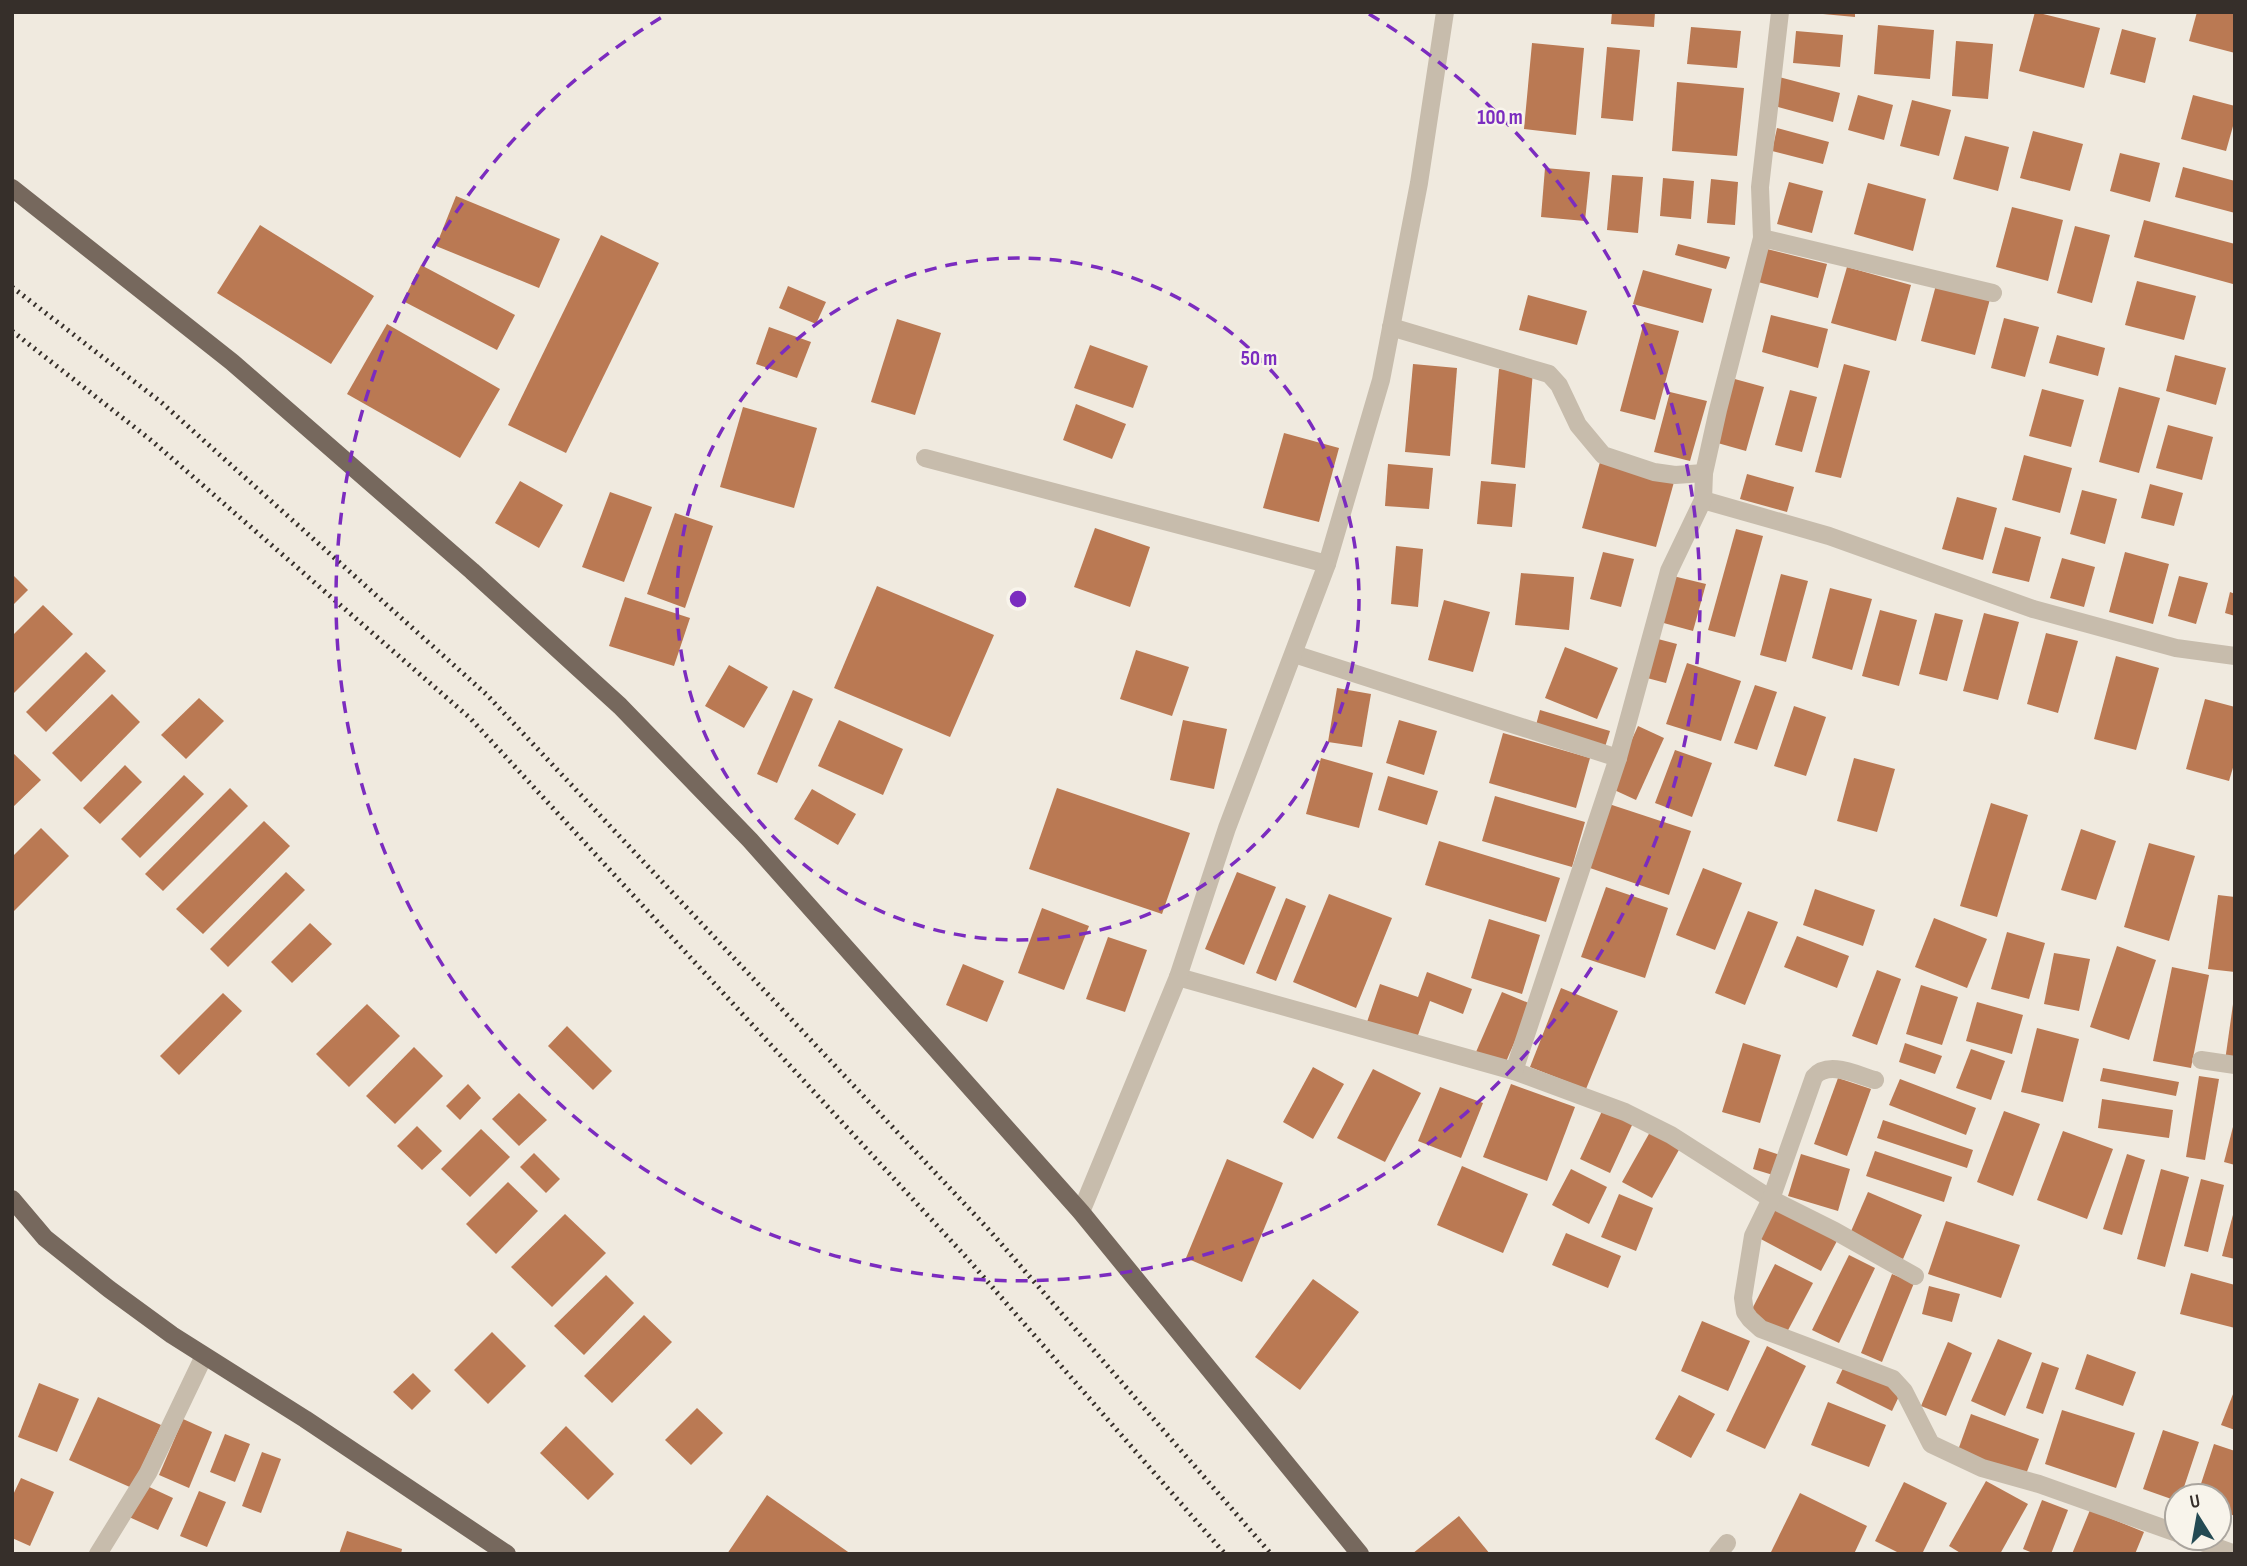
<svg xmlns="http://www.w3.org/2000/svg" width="2247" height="1566" viewBox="0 0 2247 1566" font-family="'Sofia Sans Condensed',sans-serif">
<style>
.building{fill:#ba7953}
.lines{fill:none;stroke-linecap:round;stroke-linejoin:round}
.minor{stroke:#c7bcac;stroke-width:18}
.major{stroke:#76685d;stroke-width:18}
.rail{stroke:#362f2a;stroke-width:5;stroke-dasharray:2 5;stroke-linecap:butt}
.ring{fill:none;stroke:#7b2cbf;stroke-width:3.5;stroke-dasharray:12 9}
.centre{fill:#7b2cbf;stroke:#f8f4eb;stroke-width:3.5}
.ring-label{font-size:21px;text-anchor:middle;font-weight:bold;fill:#7b2cbf;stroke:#f8f4eb;stroke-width:5;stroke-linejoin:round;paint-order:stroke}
</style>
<rect width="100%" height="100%" fill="#f0eadf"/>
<g class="building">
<polygon points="1612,12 1655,12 1654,27 1611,24"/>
<polygon points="1823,12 1855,12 1855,17 1823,14"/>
<polygon points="2035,12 2100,28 2084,88 2019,71"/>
<polygon points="2197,12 2235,12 2235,53 2189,41"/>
<polygon points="1878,25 1934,30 1930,79 1874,74"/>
<polygon points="1691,27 1741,31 1737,68 1687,64"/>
<polygon points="2122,29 2156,38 2145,83 2110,74"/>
<polygon points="1796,31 1843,35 1840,67 1793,63"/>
<polygon points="1956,41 1993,44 1988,99 1952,96"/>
<polygon points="1532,43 1584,48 1576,135 1524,129"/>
<polygon points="1607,47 1640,50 1633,121 1601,118"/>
<polygon points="1779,77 1840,93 1833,122 1771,105"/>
<polygon points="1677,82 1744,88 1737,156 1672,151"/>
<polygon points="1858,95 1893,105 1884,140 1848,130"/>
<polygon points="2193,95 2235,106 2235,119 2226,151 2181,139"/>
<polygon points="1912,100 1951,110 1939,156 1900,146"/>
<polygon points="1777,128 1829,142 1823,164 1772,151"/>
<polygon points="2033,131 2083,144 2070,191 2020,178"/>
<polygon points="1965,136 2009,147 1998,191 1953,179"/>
<polygon points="2120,153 2160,163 2150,202 2110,191"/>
<polygon points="2183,167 2235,181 2235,213 2175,197"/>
<polygon points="1545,168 1590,172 1585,221 1541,217"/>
<polygon points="1612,175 1643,177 1638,233 1607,230"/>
<polygon points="1663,178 1694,181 1691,219 1660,216"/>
<polygon points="1711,179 1738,182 1735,225 1707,223"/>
<polygon points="1789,182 1823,191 1812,233 1777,224"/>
<polygon points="1868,183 1926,199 1913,251 1854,234"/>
<polygon points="456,196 560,239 539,288 436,246"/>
<polygon points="2012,207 2063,220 2048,281 1996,267"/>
<polygon points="2144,220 2235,244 2233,284 2134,257"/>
<polygon points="260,225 374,296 331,364 217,293"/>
<polygon points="2075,226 2110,235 2092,303 2057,293"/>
<polygon points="601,235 659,263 566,453 508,425"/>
<polygon points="1678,244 1730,257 1726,269 1675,255"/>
<polygon points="1767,249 1827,264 1818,298 1758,282"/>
<polygon points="421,265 515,315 497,350 403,301"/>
<polygon points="1847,267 1911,285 1896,341 1831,323"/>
<polygon points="1643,270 1712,289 1703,323 1633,304"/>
<polygon points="2137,281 2196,296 2184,340 2125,325"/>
<polygon points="1936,285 1990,299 1975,355 1921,341"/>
<polygon points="788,286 826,302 816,324 779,308"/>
<polygon points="1528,295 1587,311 1577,345 1519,330"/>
<polygon points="1771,315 1828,329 1818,368 1762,352"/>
<polygon points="2004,318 2039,327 2025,377 1991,368"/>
<polygon points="897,319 941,333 915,415 871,402"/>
<polygon points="1644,322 1679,331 1655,420 1620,411"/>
<polygon points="387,324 500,389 460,458 347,394"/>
<polygon points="769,327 811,342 797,378 756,364"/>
<polygon points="2057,335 2105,348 2098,376 2049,363"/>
<polygon points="1090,345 1148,366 1133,408 1074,388"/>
<polygon points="2175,355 2226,368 2216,405 2166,391"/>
<polygon points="1413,364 1457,368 1450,456 1405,452"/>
<polygon points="1844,364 1870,371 1841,478 1815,472"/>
<polygon points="1499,369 1533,371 1525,468 1491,464"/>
<polygon points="1731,378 1764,387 1746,451 1714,442"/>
<polygon points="2119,387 2160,398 2139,473 2099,462"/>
<polygon points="2042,389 2084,400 2071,447 2029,436"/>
<polygon points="1790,390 1817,397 1802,452 1775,445"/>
<polygon points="1670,392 1707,401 1690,461 1654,452"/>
<polygon points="1076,404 1126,424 1112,459 1063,440"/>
<polygon points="743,407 817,428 794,508 720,487"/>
<polygon points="2168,425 2213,437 2202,480 2156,468"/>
<polygon points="1284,433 1339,448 1319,522 1263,508"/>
<polygon points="2024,455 2072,468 2060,513 2012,500"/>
<polygon points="1600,462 1674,482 1656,547 1582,528"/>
<polygon points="1388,464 1433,468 1429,509 1385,506"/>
<polygon points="1747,474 1794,487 1787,512 1740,499"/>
<polygon points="520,481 563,505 539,548 495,523"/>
<polygon points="1481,481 1516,484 1512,527 1477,524"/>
<polygon points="2150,484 2183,493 2174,526 2141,518"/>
<polygon points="2082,490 2117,499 2105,544 2070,534"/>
<polygon points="610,492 652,507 624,582 582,567"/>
<polygon points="1957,497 1997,508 1983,560 1942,549"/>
<polygon points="675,513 713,526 685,608 647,594"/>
<polygon points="2005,527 2041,537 2029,582 1992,573"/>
<polygon points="1095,528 1150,547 1130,607 1074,587"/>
<polygon points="1736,529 1763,536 1735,637 1708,630"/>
<polygon points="1396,546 1423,549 1418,607 1391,604"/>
<polygon points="1603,552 1634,559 1621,607 1590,599"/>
<polygon points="2125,552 2169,564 2153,624 2109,612"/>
<polygon points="2062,558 2095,567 2084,607 2050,598"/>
<polygon points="1521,573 1574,577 1569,630 1515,625"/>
<polygon points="12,574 28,590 12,606"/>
<polygon points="1781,574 1808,581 1786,662 1760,655"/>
<polygon points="1673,576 1706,584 1693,631 1660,622"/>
<polygon points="2179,576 2208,583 2196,624 2168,616"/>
<polygon points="877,586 994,635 950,737 834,688"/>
<polygon points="1830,588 1872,599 1852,670 1812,658"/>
<polygon points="2230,592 2235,594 2235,616 2225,613"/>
<polygon points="625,597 690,618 674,666 609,646"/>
<polygon points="1444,600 1490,612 1473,672 1428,660"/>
<polygon points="43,605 73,634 12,695 12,636"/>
<polygon points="1880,610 1917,620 1899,686 1862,676"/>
<polygon points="1935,613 1963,620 1947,681 1919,674"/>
<polygon points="1984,613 2019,622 1998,700 1963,691"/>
<polygon points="2046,633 2078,641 2058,713 2027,704"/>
<polygon points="1658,639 1677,644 1666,683 1647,678"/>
<polygon points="1565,647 1618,668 1597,719 1545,698"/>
<polygon points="1136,650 1189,667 1172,716 1120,699"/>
<polygon points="86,652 106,671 46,732 26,712"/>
<polygon points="2116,656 2159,668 2136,750 2094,739"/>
<polygon points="1687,663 1741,681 1721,741 1666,724"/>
<polygon points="729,665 768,687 744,728 705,706"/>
<polygon points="1755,685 1777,692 1757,750 1734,743"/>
<polygon points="1337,688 1371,694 1362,747 1328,742"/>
<polygon points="793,690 813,699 777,783 757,774"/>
<polygon points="112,694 140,722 81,782 52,753"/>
<polygon points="199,698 224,721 186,759 161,735"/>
<polygon points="2205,699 2235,707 2235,761 2229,781 2186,769"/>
<polygon points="1794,706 1826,717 1806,776 1774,766"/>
<polygon points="1540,710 1610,731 1605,747 1536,725"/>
<polygon points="839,720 903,749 883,795 818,766"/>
<polygon points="1183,720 1227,729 1214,789 1170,780"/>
<polygon points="1399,720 1437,731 1424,775 1386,763"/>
<polygon points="1638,726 1664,738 1636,800 1610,788"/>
<polygon points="1503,733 1590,758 1576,808 1489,783"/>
<polygon points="1675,750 1712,763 1692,817 1655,803"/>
<polygon points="12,752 41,780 12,808"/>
<polygon points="1321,758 1373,773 1359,828 1306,814"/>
<polygon points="1854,758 1895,769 1877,832 1837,821"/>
<polygon points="125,765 142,782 100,824 83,808"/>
<polygon points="184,775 204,794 140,858 121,839"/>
<polygon points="1388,776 1438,791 1427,825 1378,810"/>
<polygon points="230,788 248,806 163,891 145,874"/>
<polygon points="1057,788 1190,833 1162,914 1029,869"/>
<polygon points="812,789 856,814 838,845 794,819"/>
<polygon points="1495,796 1585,822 1572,867 1482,841"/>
<polygon points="1991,803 2028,815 1997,917 1960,906"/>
<polygon points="1609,804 1691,831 1669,895 1587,867"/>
<polygon points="264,821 290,846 203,934 176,909"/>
<polygon points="41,828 69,856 12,913 12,857"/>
<polygon points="2081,829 2116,841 2096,900 2061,890"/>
<polygon points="1439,841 1560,878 1546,922 1425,885"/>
<polygon points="2149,843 2195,856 2169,941 2124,927"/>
<polygon points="1703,868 1742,883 1715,950 1676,935"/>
<polygon points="286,872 305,890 228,967 210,949"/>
<polygon points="1237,872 1276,887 1244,965 1205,949"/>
<polygon points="1606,887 1668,908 1645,978 1581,957"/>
<polygon points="1815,889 1875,910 1863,946 1803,925"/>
<polygon points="1329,894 1392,918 1356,1008 1293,982"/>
<polygon points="2218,895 2235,897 2235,972 2208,969"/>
<polygon points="1286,898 1306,906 1276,981 1256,973"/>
<polygon points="1042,908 1089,926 1064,990 1018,973"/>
<polygon points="1748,911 1778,922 1745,1005 1715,993"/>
<polygon points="1934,918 1987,939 1967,988 1915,967"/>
<polygon points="1489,919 1540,935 1522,994 1471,978"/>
<polygon points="310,923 332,944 292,983 271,962"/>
<polygon points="2007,932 2045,943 2029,999 1991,989"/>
<polygon points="1797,936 1849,956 1837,988 1784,967"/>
<polygon points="1108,937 1147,950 1125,1012 1086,999"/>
<polygon points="2117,946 2156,960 2129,1040 2090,1027"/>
<polygon points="2054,953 2090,959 2079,1011 2044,1004"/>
<polygon points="963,964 1004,981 987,1022 946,1005"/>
<polygon points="2172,967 2209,975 2191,1068 2153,1061"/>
<polygon points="1877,970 1901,979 1877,1045 1852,1036"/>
<polygon points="1427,972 1472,989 1463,1014 1430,1001 1417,1038 1367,1022 1380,984 1418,997"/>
<polygon points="1921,985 1958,997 1942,1045 1906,1034"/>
<polygon points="1561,988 1618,1011 1586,1089 1530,1067"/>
<polygon points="1502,992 1531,1004 1505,1064 1476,1052"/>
<polygon points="223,993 242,1011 179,1075 160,1056"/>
<polygon points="1977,1002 2023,1015 2012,1054 1966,1041"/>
<polygon points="367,1004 400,1036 349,1087 316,1054"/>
<polygon points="2233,1004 2235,1004 2235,1062 2225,1061"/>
<polygon points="567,1026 612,1071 593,1090 548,1046"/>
<polygon points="2037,1028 2079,1039 2063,1102 2021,1092"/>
<polygon points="1743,1043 1781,1055 1760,1123 1722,1112"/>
<polygon points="1905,1043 1942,1056 1935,1074 1899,1062"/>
<polygon points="414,1047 443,1076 395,1124 366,1096"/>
<polygon points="1971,1049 2005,1061 1991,1100 1956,1088"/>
<polygon points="1313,1067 1344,1084 1313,1139 1283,1122"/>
<polygon points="2103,1068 2179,1082 2176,1096 2100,1081"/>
<polygon points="1373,1069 1421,1093 1385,1162 1337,1138"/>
<polygon points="2199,1076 2219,1079 2205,1160 2186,1157"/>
<polygon points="1838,1078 1871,1089 1847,1156 1814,1144"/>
<polygon points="1900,1079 1976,1108 1966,1135 1889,1105"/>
<polygon points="468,1084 481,1098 460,1120 446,1106"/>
<polygon points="1511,1084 1575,1107 1547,1181 1483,1157"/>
<polygon points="1440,1087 1483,1103 1461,1158 1418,1141"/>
<polygon points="519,1093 547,1120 519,1146 492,1119"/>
<polygon points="2102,1099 2173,1110 2169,1138 2098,1128"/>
<polygon points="1603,1109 1633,1123 1610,1173 1580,1159"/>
<polygon points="2004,1111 2040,1124 2013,1196 1977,1182"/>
<polygon points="1883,1120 1973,1150 1967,1168 1877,1138"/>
<polygon points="2234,1123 2235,1123 2235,1165 2224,1162"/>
<polygon points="417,1126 442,1151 422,1170 397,1146"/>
<polygon points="481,1129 510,1157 470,1197 441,1169"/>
<polygon points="2063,1131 2113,1149 2087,1219 2037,1200"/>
<polygon points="1650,1132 1680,1148 1652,1198 1622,1182"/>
<polygon points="1759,1148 1780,1155 1773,1175 1753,1169"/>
<polygon points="1875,1151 1952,1177 1944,1202 1866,1176"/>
<polygon points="534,1153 560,1179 546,1193 520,1167"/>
<polygon points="1801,1154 1850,1169 1838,1211 1788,1196"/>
<polygon points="2127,1154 2145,1160 2122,1235 2103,1229"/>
<polygon points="1227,1159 1283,1183 1242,1282 1186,1258"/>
<polygon points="1462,1166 1528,1194 1503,1253 1437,1225"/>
<polygon points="1571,1169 1607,1187 1589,1224 1552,1205"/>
<polygon points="2161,1169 2189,1177 2165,1267 2137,1259"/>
<polygon points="2201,1179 2224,1185 2208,1252 2184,1246"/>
<polygon points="508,1182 538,1211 496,1254 466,1224"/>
<polygon points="1868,1192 1922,1215 1903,1259 1849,1236"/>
<polygon points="1619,1194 1653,1208 1636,1251 1601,1237"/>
<polygon points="1772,1207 1837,1241 1821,1271 1757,1237"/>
<polygon points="2234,1211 2235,1211 2235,1259 2222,1256"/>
<polygon points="565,1214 606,1253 552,1307 511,1267"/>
<polygon points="1946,1221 2020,1245 2001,1298 1928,1274"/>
<polygon points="1566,1233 1621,1256 1608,1288 1552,1265"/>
<polygon points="1849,1255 1875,1268 1839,1343 1812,1330"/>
<polygon points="1775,1264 1813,1283 1786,1334 1749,1315"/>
<polygon points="2191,1273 2235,1285 2235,1328 2180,1314"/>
<polygon points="1892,1274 1914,1283 1882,1362 1861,1353"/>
<polygon points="606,1275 634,1303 584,1355 554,1326"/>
<polygon points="1313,1279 1359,1312 1300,1390 1255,1357"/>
<polygon points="1929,1286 1960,1294 1952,1322 1922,1314"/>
<polygon points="644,1315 672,1342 612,1403 584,1376"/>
<polygon points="1702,1321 1750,1341 1728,1391 1681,1371"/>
<polygon points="492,1332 526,1366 488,1404 454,1370"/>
<polygon points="1998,1339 2032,1353 2005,1416 1971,1401"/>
<polygon points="1948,1342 1972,1353 1946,1416 1921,1406"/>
<polygon points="1767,1346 1806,1366 1765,1449 1726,1431"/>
<polygon points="2087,1354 2136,1372 2123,1406 2075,1389"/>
<polygon points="2042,1362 2059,1368 2043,1414 2026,1408"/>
<polygon points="1845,1364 1901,1392 1892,1411 1836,1383"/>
<polygon points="413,1373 431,1391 412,1410 393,1392"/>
<polygon points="39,1383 79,1399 57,1452 18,1437"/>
<polygon points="2235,1389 2235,1430 2221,1425"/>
<polygon points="1679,1395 1715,1414 1691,1458 1655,1439"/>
<polygon points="98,1397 161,1425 132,1488 69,1460"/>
<polygon points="1828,1402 1886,1425 1869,1467 1811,1445"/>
<polygon points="697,1408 723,1433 691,1465 665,1440"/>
<polygon points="2062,1410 2135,1433 2116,1488 2045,1464"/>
<polygon points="1971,1414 2039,1439 2025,1477 1957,1453"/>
<polygon points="183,1419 212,1432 189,1488 159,1475"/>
<polygon points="566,1426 614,1474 588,1500 540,1453"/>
<polygon points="2163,1430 2199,1442 2181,1496 2177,1496 2177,1501 2143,1489"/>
<polygon points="225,1434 250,1444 235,1482 210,1472"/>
<polygon points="2214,1444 2235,1451 2235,1516 2219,1510 2219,1496 2197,1496"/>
<polygon points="262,1452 281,1459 261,1513 242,1506"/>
<polygon points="21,1478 54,1492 30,1546 12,1538 12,1497"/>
<polygon points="1986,1481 2028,1504 2000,1554 1962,1554 1949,1546"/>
<polygon points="1904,1482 1947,1503 1922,1554 1901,1554 1875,1541"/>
<polygon points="145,1485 173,1498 158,1530 129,1517"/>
<polygon points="199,1491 226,1502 207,1547 180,1536"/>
<polygon points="1800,1493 1867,1526 1854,1554 1770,1554"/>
<polygon points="767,1495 851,1554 727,1554"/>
<polygon points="2042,1500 2068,1510 2051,1554 2035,1554 2023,1549"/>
<polygon points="2090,1510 2144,1532 2135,1554 2072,1554"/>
<polygon points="1459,1516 1490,1554 1412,1554"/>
<polygon points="347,1531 402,1549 401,1554 339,1554"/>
</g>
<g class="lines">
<g class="minor">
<polyline points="1762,238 1993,293"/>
<polyline points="1391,327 1549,374 1559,385 1578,425 1603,455 1654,472 1675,475 1704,473"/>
<polyline points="925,458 1327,564"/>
<polyline points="1703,500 1829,536 2033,609 2176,648 2235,656"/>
<polyline points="1294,654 1618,758"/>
<polyline points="1178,977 1514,1071 1625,1112 1671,1135 1771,1199 1835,1231 1915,1276"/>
<polyline points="2201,1060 2235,1065"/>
<polyline points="1514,1071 1618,758 1669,571 1703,500 1704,473 1718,410 1762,238 1760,187 1780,12"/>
<path d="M 1875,1080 C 1857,1075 1828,1060 1814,1077 L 1771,1199 L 1753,1236 L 1743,1298 L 1745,1312 L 1750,1319 L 1761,1329 L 1893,1379 L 1904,1391 L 1931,1444 L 1982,1468 L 2039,1484 L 2177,1533"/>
<polyline points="1081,1212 1178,977 1227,828 1327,564 1381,380 1419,183 1445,12"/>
<polyline points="2191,1538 2235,1554"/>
<polyline points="98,1554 148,1473 204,1356"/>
<polyline points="1718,1554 1727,1543"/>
</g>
<g class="major">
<polyline points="12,188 232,362 472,571 620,706 750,840 1081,1212 1360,1554"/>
<polyline points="12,1199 45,1238 109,1289 172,1335 305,1419 507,1554"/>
</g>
<g class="rail">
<polyline points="12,287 162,403 487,695 990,1231 1271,1554"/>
<polyline points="12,331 152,441 470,718 966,1257 1225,1554"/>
</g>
</g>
<g class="ring">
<circle cx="1018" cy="599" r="341"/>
<path d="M1369 14A682 682 0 1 1 667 14"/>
</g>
<circle cx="1018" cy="599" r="10" class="centre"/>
<g class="ring-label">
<text x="1500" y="124">100 m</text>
<text x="1259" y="365">50 m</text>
</g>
<rect width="2247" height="1566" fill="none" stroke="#362f2a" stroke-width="28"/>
<g transform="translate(2198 1517) rotate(349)"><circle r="33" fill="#f8f4eb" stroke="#aaa59e" stroke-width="2"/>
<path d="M0-5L12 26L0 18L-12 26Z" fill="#244a53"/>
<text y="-10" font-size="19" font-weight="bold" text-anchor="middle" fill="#362f2a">U</text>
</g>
</svg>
